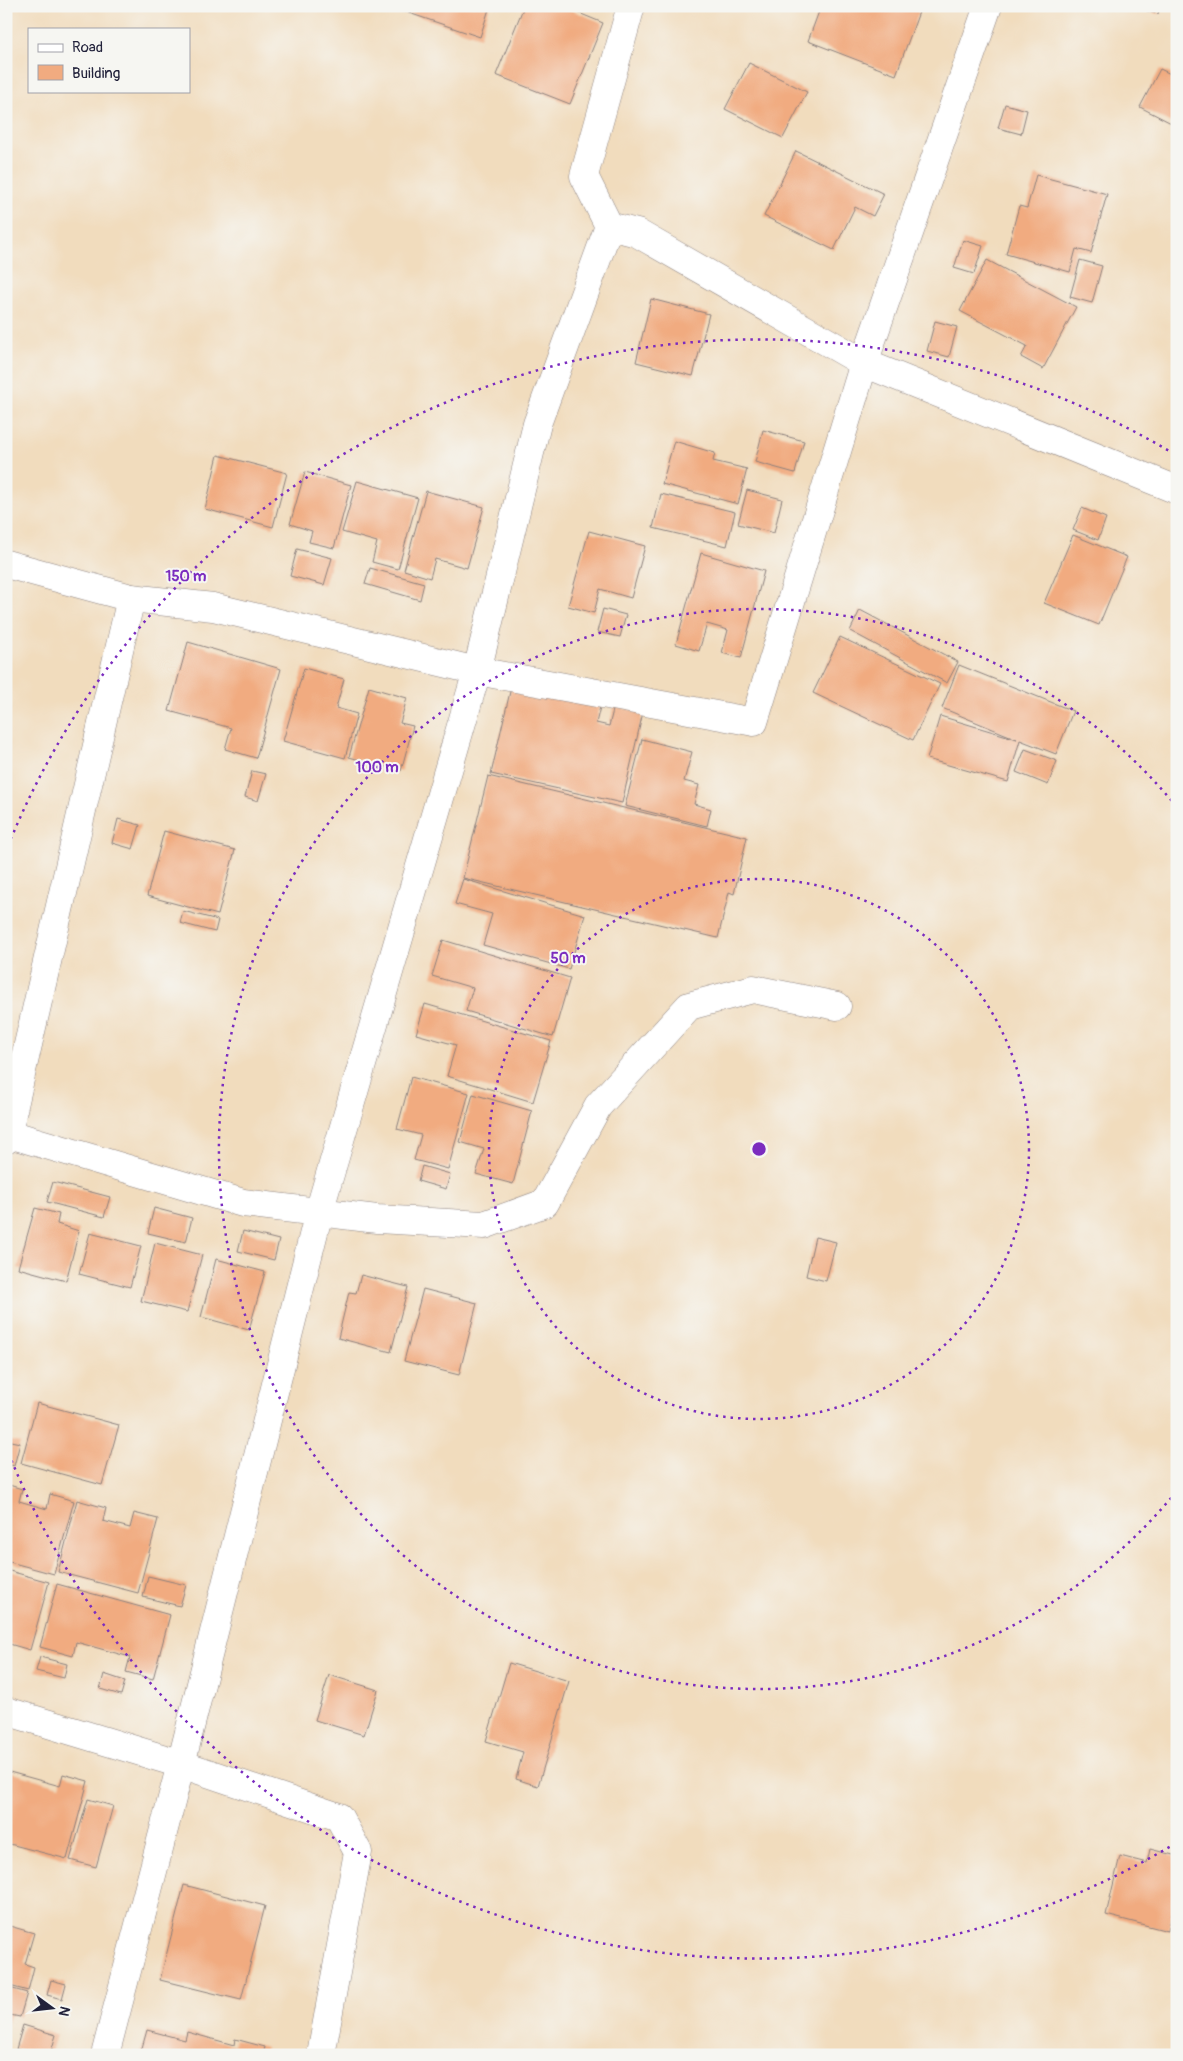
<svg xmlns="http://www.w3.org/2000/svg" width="1183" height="2061" viewBox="0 0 1183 2061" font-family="Pangolin,sans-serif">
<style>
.building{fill:#f1ab80}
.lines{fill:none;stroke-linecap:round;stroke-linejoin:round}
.minor-casing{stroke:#8a7f7c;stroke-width:29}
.minor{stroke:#fff;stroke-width:28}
.ring{fill:none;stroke:#7b2cbf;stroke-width:2.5;stroke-dasharray:2.5 5}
.centre{fill:#7b2cbf;stroke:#f6f6f2;stroke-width:2.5}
.ring-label{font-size:15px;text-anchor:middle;font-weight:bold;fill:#7b2cbf;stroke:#f6f6f2;stroke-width:4;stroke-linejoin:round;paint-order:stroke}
</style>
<rect width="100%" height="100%" fill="#f6f6f2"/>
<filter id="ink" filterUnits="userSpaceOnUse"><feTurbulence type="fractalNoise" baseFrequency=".02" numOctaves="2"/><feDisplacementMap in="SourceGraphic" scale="10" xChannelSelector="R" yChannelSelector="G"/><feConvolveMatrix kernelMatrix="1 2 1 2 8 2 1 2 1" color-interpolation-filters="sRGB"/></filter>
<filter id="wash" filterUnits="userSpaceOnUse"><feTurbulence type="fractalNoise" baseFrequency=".0096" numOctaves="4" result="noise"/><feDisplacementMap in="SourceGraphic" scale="20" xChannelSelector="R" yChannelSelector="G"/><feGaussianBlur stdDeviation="1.12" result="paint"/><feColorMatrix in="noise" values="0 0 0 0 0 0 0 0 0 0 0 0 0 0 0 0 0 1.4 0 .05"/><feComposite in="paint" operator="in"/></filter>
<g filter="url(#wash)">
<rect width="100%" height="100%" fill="#f1dcbd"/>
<g id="blocks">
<g class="building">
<polygon points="388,6 490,6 480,37"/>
<polygon points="524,6 562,6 603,23 570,104 496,75"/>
<polygon points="821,6 904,6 919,12 896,75 808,41"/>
<polygon points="1131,6 1160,6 1158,14"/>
<polygon points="749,63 807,92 783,138 725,109"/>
<polygon points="1160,69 1177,77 1177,126 1140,107"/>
<polygon points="1005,104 1027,110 1021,134 998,128"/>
<polygon points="796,151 884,194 873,216 855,207 834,250 764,216"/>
<polygon points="1036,175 1107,194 1091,253 1076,249 1070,272 1006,254 1019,206 1027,208"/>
<polygon points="963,240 983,246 974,274 954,268"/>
<polygon points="987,260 1076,307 1043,369 1021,357 1027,346 960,311"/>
<polygon points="1080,260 1102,266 1092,303 1070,297"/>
<polygon points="651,299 709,314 693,376 636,362"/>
<polygon points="935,321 957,327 949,357 927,351"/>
<polygon points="763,430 804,441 795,473 755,462"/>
<polygon points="674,441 715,453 713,461 747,469 738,504 662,484"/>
<polygon points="218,455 287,473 273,527 205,509"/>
<polygon points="305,472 351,485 334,548 309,542 312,531 290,524"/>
<polygon points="357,481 418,498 398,569 372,562 377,542 342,532"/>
<polygon points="747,490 782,499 774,533 738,524"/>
<polygon points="426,491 484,507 467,568 435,559 430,578 404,570"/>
<polygon points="661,494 735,512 727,546 653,528"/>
<polygon points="1082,508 1106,518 1098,540 1073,530"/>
<polygon points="589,531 645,546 631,598 600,589 594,613 568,606"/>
<polygon points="1073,535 1127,557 1099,625 1044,603"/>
<polygon points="297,549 332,558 324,585 290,576"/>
<polygon points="701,553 764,571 741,658 722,653 728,630 707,624 699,651 676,644"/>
<polygon points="370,568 424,583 420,600 365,584"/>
<polygon points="603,609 626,615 620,637 597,632"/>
<polygon points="860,610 958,662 947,683 850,631"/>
<polygon points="840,637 940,684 913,740 813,693"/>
<polygon points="188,642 281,669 256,758 225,749 231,728 169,711"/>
<polygon points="959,665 1073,711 1056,754 1020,740 1008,782 927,759 940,716 1017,739 942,708"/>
<polygon points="304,668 344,679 336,708 357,714 345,758 283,741"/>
<polygon points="512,683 601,703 596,723 609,726 614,706 643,712 622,803 491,774"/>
<polygon points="369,687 407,698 400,723 413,726 401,771 349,757"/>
<polygon points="642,739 692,752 684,781 699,785 694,804 711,809 707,826 625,806"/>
<polygon points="1025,749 1057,761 1048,785 1016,772"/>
<polygon points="252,771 266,774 258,801 245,797"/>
<polygon points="488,776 747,837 734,894 729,892 718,938 463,878"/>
<polygon points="118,819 140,825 133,849 112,843"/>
<polygon points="164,831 235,850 218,915 147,896"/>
<polygon points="463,879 585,915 569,969 483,945 492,914 455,904"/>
<polygon points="183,911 218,920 215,932 180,923"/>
<polygon points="443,940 570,978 553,1037 466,1011 473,988 432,976"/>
<polygon points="425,1004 551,1041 533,1102 447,1076 456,1045 416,1034"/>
<polygon points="411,1077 469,1093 448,1169 414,1160 421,1135 397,1129"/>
<polygon points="473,1094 532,1111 513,1184 476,1174 484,1149 460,1142"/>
<polygon points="422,1166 450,1174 446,1189 418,1181"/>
<polygon points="53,1182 110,1197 104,1217 47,1202"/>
<polygon points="35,1208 59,1214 57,1224 79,1231 66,1281 18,1268"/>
<polygon points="154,1208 192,1218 186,1242 148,1233"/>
<polygon points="243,1231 279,1240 274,1260 238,1251"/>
<polygon points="90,1233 141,1246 130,1287 79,1274"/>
<polygon points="815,1237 836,1242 826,1281 806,1276"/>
<polygon points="155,1243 202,1255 187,1312 141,1301"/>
<polygon points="216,1259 265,1272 249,1330 201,1317"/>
<polygon points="361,1275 408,1287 391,1352 338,1338 349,1292 356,1293"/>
<polygon points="423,1289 477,1303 459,1375 404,1361"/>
<polygon points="37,1403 119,1425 102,1485 21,1463"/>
<polygon points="6,1440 20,1443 14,1466 6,1464"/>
<polygon points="6,1484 22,1489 19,1501 47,1509 50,1494 74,1501 54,1574 6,1561"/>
<polygon points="77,1500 106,1508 103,1521 130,1528 134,1513 158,1519 138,1593 58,1572"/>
<polygon points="6,1570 49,1582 30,1650 6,1643"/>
<polygon points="148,1576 186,1585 180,1606 143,1597"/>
<polygon points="57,1584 170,1615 153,1679 126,1672 130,1657 76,1642 73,1656 40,1647"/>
<polygon points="40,1657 67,1664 64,1678 36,1671"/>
<polygon points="509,1663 569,1681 538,1786 516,1779 523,1752 486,1741"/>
<polygon points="104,1674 125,1681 121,1695 100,1689"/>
<polygon points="329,1675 378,1690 364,1735 315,1720"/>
<polygon points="6,1771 60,1786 63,1774 88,1781 67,1859 6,1843"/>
<polygon points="88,1799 113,1806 96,1867 70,1860"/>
<polygon points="1150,1849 1177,1856 1177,1895 1168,1931 1106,1915 1120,1856 1147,1863"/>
<polygon points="184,1885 265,1906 241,2000 160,1980"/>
<polygon points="6,1925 34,1933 25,1964 34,1967 28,1991 6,1985"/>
<polygon points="51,1980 66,1984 62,1999 47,1995"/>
<polygon points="6,1987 27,1993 20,2017 10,2015 7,2026"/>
<polygon points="23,2025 56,2035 50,2055 33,2055 16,2049"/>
<polygon points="147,2030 185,2040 187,2032 234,2045 235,2039 265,2047 263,2055 140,2055"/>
</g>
</g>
</g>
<g filter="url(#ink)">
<use href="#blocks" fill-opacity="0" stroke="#8a7f7c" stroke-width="1"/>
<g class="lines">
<defs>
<g id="minor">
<polyline points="631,6 584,176 609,226 637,233 864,363 1177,490"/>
<polyline points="6,564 131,598 213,607 477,671 754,722 864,363 988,6"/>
<polyline points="6,1133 243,1203 377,1219 484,1225 545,1203 598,1106 689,1006 753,989 837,1006"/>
<polyline points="6,1140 131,598"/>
<polyline points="6,1711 181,1764 339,1817 358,1852 321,2055"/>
<polyline points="105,2055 181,1764 319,1212 477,671 537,424 609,226"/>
</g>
</defs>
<use href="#minor" class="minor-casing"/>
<use href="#minor" class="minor"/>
</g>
</g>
<g class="ring">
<circle cx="759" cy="1149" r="270"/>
<path d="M1176 1492A540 540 0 1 1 1176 806"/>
<path d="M1176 1843A810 810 0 0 1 8 1452M8 846A810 810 0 0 1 1176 455"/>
</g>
<circle cx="759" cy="1149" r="8" class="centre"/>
<g class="ring-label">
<text x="186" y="581">150 m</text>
<text x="377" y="772">100 m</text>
<text x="568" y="963">50 m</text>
</g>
<rect width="1183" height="2061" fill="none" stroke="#f6f6f2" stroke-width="25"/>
<rect x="28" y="28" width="162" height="65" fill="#f6f6f2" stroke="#a1a1a9"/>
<rect x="38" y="44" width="25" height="8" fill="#ffffff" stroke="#a1a1a9"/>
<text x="72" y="52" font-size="15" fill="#22223b">Road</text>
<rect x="38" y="65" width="25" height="15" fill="#f1ab80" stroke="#a1a1a9"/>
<text x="72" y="78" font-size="15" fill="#22223b">Building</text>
<g transform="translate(52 2008) rotate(105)" stroke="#f6f6f2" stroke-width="4" paint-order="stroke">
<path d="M0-4L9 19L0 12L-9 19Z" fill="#22223b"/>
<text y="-8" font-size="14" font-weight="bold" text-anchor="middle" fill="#22223b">N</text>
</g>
</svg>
